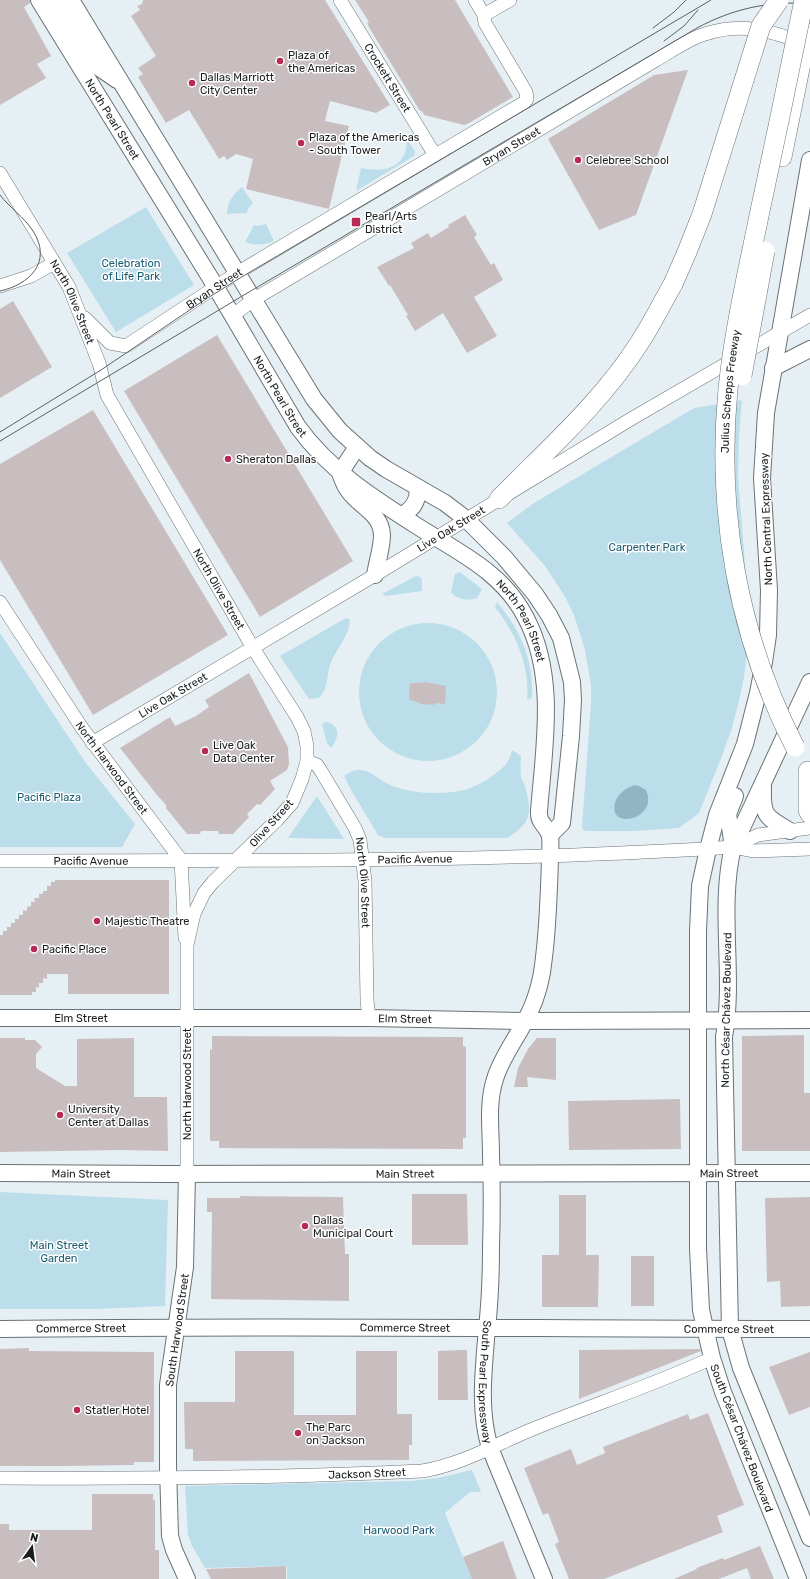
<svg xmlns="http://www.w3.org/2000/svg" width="810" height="1579" viewBox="0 0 810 1579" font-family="Rubik,sans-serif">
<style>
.green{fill:#bcdeeb}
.water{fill:#91b5c3}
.building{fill:#c9bebf}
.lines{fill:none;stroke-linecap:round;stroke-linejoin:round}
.minor-casing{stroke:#697276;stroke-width:14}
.major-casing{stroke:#697276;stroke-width:18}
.highway-casing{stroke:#697276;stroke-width:20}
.minor{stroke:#fff;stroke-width:13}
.major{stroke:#fff;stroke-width:16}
.highway{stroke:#fff;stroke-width:19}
.tram{stroke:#5a6062;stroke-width:1}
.highway-bridge-casing{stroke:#697276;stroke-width:20;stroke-linecap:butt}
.highway-bridge{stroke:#fff;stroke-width:19}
.poi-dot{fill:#b82956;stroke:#fff;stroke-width:1.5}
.labels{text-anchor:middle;stroke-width:3;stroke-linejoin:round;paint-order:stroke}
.poi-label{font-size:11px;fill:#191d1e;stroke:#fff;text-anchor:start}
.street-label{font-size:11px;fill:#191d1e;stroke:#fff}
.park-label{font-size:11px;fill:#195d72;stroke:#fff}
</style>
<rect width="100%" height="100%" fill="#e6f0f4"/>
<g class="green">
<path d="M 407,140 L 415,151 L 414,156 L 356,191 L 361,168 C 384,173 407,168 407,140 Z"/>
<path d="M 242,187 L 253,203 L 248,209 L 247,213 L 227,214 C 227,202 233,194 242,187 Z"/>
<polygon points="146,207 194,285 116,332 67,253"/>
<path d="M 266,224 L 274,241 C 264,245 255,246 245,242 L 254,225 L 258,226 Z"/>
<polygon points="742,400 739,436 738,478 750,625 744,677 739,701 732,728 722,756 699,813 679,828 635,831 587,831 583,830 582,826 591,704 591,686 585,650 574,615 564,595 545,566 507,523 534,503 694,408"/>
<path d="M 459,572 L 461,573 L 482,589 L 477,598 C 469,601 457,600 451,592 L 455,574 Z"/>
<polygon points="416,576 420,577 422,580 422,591 386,596 382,594"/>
<path d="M 497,602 C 521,630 534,662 532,698 L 527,700 C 530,666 516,634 495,607 Z"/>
<path d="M 346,618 L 350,619 C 350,636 335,650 330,665 C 326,678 329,687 319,698 L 309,699 L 280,656 Z"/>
<circle cx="428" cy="692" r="69"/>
<polygon points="0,633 85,762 135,824 122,847 0,847"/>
<path d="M 326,722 C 341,725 339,738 331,748 L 327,743 L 322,724 Z"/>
<path d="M 512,750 L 521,756 C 521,762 520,769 521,775 C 521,779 524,783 525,786 C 532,813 532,823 507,838 L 385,838 L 378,835 L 351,790 L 344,776 C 350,773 354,769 361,770 C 372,771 379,780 388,784 C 408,794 443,795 464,790 C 477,787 498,774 506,764 C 509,761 511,754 512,750 Z"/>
<polygon points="317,796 344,839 288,838"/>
<polygon points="0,1192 168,1200 165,1306 96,1309 0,1309"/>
<polygon points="472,1470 481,1492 470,1492 445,1513 472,1579 287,1579 287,1566 205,1568 192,1546 188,1535 185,1486 411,1481 438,1478"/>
</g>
<path class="water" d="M 635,785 L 639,786 L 646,790 C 660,820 604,832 616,800 C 619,793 627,787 635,785 Z"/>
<g class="building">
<polygon points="0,0 30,0 30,3 24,7 51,56 37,64 46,78 0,105"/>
<polygon points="143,0 325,0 390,105 376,113 330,101 325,121 349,126 329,209 246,189 253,159 236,154 227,160 224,156 219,159 189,110 166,123 138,77 143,74 138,68 156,56 131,16 140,10 137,6 142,4"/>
<polygon points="355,0 455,0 513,97 469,123 464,125 424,115 422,111 420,111 370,29 367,23 369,22"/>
<polygon points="688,70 636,215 599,230 548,139 654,75"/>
<polygon points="465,215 477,235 474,237 491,265 494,263 503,280 474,297 497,336 467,353 443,313 415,331 406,316 408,315 390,285 389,286 377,267 414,248 411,243 428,233 431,238 449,227 448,225"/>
<polygon points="13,301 52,367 0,398 0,309"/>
<polygon points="217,335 353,561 260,617 124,391"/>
<polygon points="93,410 228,635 93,715 0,560 0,464"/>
<polygon points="249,673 288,747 289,764 287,770 270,781 275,789 260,805 257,804 247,814 249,817 233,834 219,834 218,831 201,831 200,834 187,834 166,808 166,805 157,795 120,748 170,717 175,726 196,716 209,707 205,700"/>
<polygon points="425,682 446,686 445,704 436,703 433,705 421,704 417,702 409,700 410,683 420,683"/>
<polygon points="55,880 169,880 169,994 68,994 68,974 47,974 47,979 43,978 43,983 39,983 39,988 36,987 36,992 32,992 32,995 0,995 0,935 3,935 3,931 7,931 7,927 11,927 11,923 15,923 15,919 19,919 19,915 23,915 23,910 27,911 27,907 31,906 31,902 35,902 34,898 39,898 39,894 43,894 43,891 47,891 47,886 51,886 51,882 55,882"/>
<polygon points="804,1035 804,1093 810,1093 810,1151 742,1151 742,1036"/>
<polygon points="212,1036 463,1037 463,1046 466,1047 466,1138 463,1138 463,1149 219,1148 219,1141 210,1141 210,1049 212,1050"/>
<polygon points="0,1038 25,1038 25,1040 35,1040 42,1047 36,1054 36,1068 65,1086 77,1086 77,1039 134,1038 134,1097 167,1097 168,1151 120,1150 0,1152"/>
<polygon points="537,1038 556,1038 556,1080 527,1077 528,1087 514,1087 518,1068 528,1049"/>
<polygon points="680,1099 681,1149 569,1150 568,1101"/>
<polygon points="412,1194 467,1194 468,1245 412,1245"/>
<polygon points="559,1195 586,1195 586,1255 599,1255 598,1307 542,1307 542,1255 559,1255"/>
<polygon points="240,1196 343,1197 345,1254 349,1254 349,1301 211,1299 212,1212 207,1212 207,1198 240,1198"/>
<polygon points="810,1197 810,1306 781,1307 780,1281 767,1282 765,1198"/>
<rect x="631" y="1256" width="23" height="50"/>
<polygon points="29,1348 29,1351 154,1352 154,1462 134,1462 134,1465 64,1466 0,1466 0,1349"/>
<polygon points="700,1349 701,1351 579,1399 579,1350"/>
<polygon points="462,1350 467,1350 468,1400 438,1400 438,1351"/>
<polygon points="235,1351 294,1351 294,1415 356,1415 356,1351 397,1351 397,1414 412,1414 412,1445 409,1445 409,1460 193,1461 193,1449 185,1449 184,1402 235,1402"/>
<polygon points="810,1352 810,1407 789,1415 769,1367"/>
<polygon points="708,1413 744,1505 717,1516 723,1532 604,1579 569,1579 555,1544 559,1542 548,1513 543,1515 524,1468 571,1449 577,1465 605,1453 603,1447 688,1414 690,1420"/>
<polygon points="92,1494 153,1494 153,1500 155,1500 155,1550 159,1550 159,1579 0,1579 0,1524 9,1524 9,1530 92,1530"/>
<polygon points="503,1541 517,1579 472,1579 463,1557"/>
<polygon points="760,1546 774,1579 751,1579 747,1568 719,1579 674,1579 697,1569 696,1568 723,1558 724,1560"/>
<polygon points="286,1566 286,1579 211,1579 206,1569"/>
</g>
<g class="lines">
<defs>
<g id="minor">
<path id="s1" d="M 340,0 L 435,155"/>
<polyline points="484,15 510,0"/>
<path id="s2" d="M 0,173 L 69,287 L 99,363 L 107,395 L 253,648 L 297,717 L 304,731 L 307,746 L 307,761 L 302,779 L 292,803 L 277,820 L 213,882 L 204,893 L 194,914 L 187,945 L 187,1174"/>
<polyline points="0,286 31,276 54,263"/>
<path id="s3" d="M 232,316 L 253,300 L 656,60 C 670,52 690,38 705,34 C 741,22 769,30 803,43"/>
<path id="s4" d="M 85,318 L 110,343 L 126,346 L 237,273 L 525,102 L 527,99 L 526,92 L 485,23 L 484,15 L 475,0"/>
<path id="s5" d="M 0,602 L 82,728 L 181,860 L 185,938"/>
<path id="s6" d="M 92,743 L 375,575 L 631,419 L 810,315"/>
<path id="s7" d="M 307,761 L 317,765 L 321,771 L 355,828 L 360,840 L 365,881 L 367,1000 L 369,1018"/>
<polyline points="733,847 758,835 810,828"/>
<path id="s8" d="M 0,861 C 244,860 489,863 733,847 L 753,851 L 810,849"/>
<path id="s9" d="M 0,1478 C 141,1479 281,1478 422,1471 C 461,1465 496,1444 533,1429 C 592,1405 654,1385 712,1358"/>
</g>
<g id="major">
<path id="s10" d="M 39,0 L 211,279 L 298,427 C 329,470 373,498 417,526 C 458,552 503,572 526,618 C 557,677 544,747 539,811 C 538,824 547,825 550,836 C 551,843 550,852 550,859 C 549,892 548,925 544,957 C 542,980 535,1004 524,1023 C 514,1042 501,1059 495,1079 C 487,1103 491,1130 491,1154 C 492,1185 492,1216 491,1247 C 491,1274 490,1301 487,1328 C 484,1367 478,1409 490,1448 L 544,1579"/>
<polyline points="56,0 98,67 117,80"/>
<polyline points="71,0 314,399 340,431 370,458 386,469 445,503 466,519 504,557 535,594 549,615 561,638 572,682 573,700 571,736 562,823 550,835"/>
<polyline points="773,368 810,349"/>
<path d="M 357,447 L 340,473 C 342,478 344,485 348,490 C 358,506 381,512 382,535 C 382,548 377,562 375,575"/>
<path d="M 401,515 C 413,510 418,501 418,488"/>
<path d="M 810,682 L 733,847 C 718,909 735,975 724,1037 L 730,1329 L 741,1368 L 810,1538"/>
<path d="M 763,788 C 762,816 766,817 790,831"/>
<polyline points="733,847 728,814 735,796"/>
<path id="s11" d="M 0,1018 L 369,1018 L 526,1021 L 810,1020"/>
<path id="s12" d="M 0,1173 L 168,1174 L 810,1173"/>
<polyline points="187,1174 185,1267 168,1385 168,1467 170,1536 174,1550 187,1579"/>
<path id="s13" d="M 0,1329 C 270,1325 540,1329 810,1329"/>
<polyline points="798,1579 723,1392 712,1358 701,1310 698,1248 698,931 700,886 708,849 717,815 745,744 758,693 764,662 768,635 769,590 762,478 766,413 810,160"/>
</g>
<g id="highway">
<polyline points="782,157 805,44 810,33"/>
<path d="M 499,499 C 548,449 602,402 640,342 C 652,324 662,303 673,284"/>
<polyline points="808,771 808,810 810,814"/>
</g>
</defs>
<use href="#minor" class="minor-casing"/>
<use href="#major" class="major-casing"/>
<use href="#highway" class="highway-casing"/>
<use href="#minor" class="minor"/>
<use href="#major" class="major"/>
<use href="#highway" class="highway"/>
<g class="tram">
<polyline points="653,28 674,12 686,0"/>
<polyline points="664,41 684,26 698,10"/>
<path d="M 0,195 C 10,208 24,217 33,231 C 53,262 29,285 0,291"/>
<polyline points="0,432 101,370 206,299 240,278 711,0"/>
<path d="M 0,441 L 249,292 L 697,28 C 732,9 771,0 810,4"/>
</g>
<defs>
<g id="highway-bridge">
<polyline points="673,284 687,252 702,214 761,26 779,0"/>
<polyline points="742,376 765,251"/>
<path id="s14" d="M 795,747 C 738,636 716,513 728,389 C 734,329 748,270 760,211 C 775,141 790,70 804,0"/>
</g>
</defs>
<use href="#highway-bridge" class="highway-bridge-casing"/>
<use href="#highway-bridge" class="highway-bridge"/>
</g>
<g class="poi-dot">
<circle cx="280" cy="61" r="4"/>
<circle cx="192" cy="83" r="4"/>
<circle cx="301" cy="143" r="4"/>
<circle cx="578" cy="160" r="4"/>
<rect x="351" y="217" width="10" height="10" rx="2"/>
<circle cx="228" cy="459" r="4"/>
<circle cx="205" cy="751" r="4"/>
<circle cx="97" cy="921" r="4"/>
<circle cx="34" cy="949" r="4"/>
<circle cx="60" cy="1115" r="4"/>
<circle cx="305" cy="1226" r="4"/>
<circle cx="77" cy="1410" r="4"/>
<circle cx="298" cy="1433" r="4"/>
</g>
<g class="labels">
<g class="poi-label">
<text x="288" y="59">Plaza of<tspan x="288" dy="13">the Americas</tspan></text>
<text x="200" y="81">Dallas Marriott<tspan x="200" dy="13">City Center</tspan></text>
<text x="309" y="141">Plaza of the Americas<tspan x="309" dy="13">- South Tower</tspan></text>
<text x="586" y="164">Celebree School</text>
<text x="365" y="220">Pearl/Arts<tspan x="365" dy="13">District</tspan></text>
<text x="236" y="463">Sheraton Dallas</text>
<text x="213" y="749">Live Oak<tspan x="213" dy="13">Data Center</tspan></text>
<text x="105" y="925">Majestic Theatre</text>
<text x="42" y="953">Pacific Place</text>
<text x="68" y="1113">University<tspan x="68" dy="13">Center at Dallas</tspan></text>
<text x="313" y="1224">Dallas<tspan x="313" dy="13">Municipal Court</tspan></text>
<text x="85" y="1414">Statler Hotel</text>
<text x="306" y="1431">The Parc<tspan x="306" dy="13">on Jackson</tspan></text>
</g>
<g class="street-label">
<text dy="4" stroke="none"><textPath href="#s1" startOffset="91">Crockett Street</textPath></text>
<text dy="4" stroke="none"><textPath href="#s10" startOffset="140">North Pearl Street</textPath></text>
<text dy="4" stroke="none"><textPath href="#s3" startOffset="327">Bryan Street</textPath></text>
<text dy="4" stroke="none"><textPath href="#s4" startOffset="157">Bryan Street</textPath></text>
<text dy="4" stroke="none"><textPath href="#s2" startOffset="148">North Olive Street</textPath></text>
<text dy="4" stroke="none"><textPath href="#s14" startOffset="367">Julius Schepps Freeway</textPath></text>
<text dy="4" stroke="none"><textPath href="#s10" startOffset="464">North Pearl Street</textPath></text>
<text transform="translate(766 519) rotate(-92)" y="4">North Central Expressway</text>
<text dy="4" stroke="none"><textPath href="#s6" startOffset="418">Live Oak Street</textPath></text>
<text dy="4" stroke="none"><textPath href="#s2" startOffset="472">North Olive Street</textPath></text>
<text dy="4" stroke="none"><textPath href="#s10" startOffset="800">North Pearl Street</textPath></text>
<text dy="4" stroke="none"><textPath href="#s6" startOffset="94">Live Oak Street</textPath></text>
<text dy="4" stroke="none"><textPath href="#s5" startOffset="200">North Harwood Street</textPath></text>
<text transform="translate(271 823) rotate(-48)" y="4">Olive Street</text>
<text dy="4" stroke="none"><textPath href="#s8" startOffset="415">Pacific Avenue</textPath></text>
<text dy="4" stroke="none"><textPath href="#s8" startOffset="91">Pacific Avenue</textPath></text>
<text dy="4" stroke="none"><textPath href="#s7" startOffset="140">North Olive Street</textPath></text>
<text transform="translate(726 1010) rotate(-89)" y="4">North César Chávez Boulevard</text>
<text dy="4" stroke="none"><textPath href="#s11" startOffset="81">Elm Street</textPath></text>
<text dy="4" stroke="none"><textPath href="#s11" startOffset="405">Elm Street</textPath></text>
<text transform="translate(187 1084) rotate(-90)" y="4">North Harwood Street</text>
<text dy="4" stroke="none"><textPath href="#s12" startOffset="81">Main Street</textPath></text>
<text dy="4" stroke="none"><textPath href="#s12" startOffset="405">Main Street</textPath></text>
<text dy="4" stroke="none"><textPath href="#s12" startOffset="729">Main Street</textPath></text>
<text dy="4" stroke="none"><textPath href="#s13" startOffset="81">Commerce Street</textPath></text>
<text dy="4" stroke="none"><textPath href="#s13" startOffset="405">Commerce Street</textPath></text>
<text dy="4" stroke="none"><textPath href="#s13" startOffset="729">Commerce Street</textPath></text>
<text transform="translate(177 1330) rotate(-82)" y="4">South Harwood Street</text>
<text dy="4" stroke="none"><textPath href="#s10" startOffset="1582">South Pearl Expressway</textPath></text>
<text transform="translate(742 1438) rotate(69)" y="4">South César Chávez Boulevard</text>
<text dy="4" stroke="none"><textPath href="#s9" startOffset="367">Jackson Street</textPath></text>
</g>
<g class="park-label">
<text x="131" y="267">Celebration<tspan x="131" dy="13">of Life Park</tspan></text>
<text x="647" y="551">Carpenter Park</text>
<text x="49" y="801">Pacific Plaza</text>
<text x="59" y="1249">Main Street<tspan x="59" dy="13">Garden</tspan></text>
<text x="399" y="1534">Harwood Park</text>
</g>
</g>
<g transform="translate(32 1547) rotate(14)" stroke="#ffffff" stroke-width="3" paint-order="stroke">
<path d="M0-3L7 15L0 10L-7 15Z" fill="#191d1e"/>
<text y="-6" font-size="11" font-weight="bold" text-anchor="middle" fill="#191d1e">N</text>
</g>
</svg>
